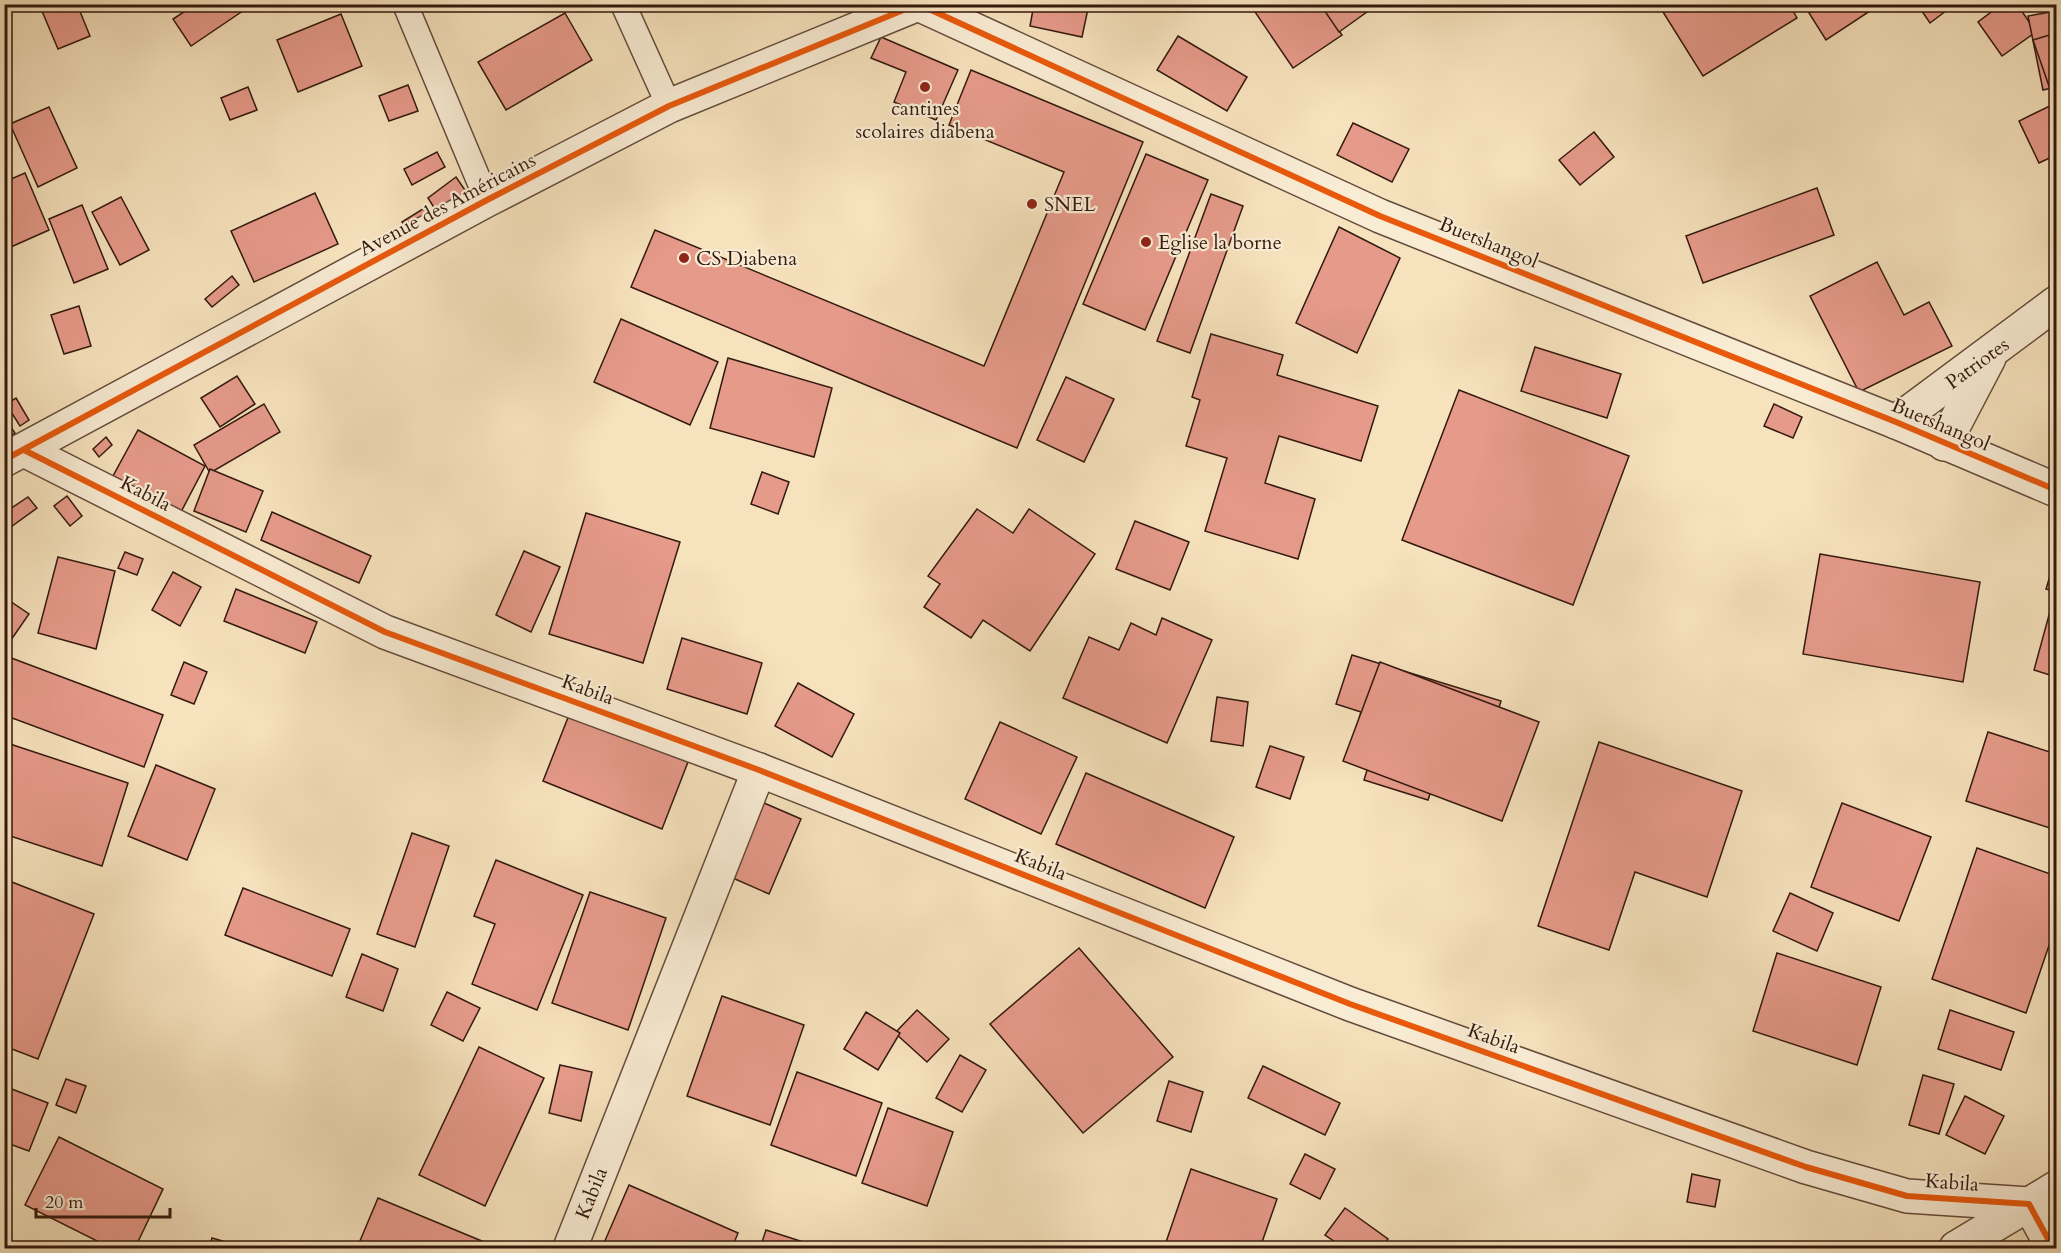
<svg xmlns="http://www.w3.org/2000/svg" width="2061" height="1253" viewBox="0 0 2061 1253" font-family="Cardo,serif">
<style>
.building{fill:#e69a8a;stroke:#34190e;stroke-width:1.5}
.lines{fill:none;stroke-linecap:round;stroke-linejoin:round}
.service-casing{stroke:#644b3a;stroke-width:27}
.minor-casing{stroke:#644b3a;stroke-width:36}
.service{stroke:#f9ecd4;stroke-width:24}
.minor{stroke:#f9ecd4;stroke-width:33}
.cycleway-casing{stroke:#f9ecd4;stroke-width:10}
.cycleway{stroke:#e8590c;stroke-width:6}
.poi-dot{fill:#8f2418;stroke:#f9ecd4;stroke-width:2}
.labels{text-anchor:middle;stroke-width:4.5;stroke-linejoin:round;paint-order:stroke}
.poi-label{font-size:20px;fill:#34190e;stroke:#f9ecd4;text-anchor:start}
.street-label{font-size:20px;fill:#34190e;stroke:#f9ecd4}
</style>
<rect width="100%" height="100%" fill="#f6e2bd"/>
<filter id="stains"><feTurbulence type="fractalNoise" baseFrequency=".00333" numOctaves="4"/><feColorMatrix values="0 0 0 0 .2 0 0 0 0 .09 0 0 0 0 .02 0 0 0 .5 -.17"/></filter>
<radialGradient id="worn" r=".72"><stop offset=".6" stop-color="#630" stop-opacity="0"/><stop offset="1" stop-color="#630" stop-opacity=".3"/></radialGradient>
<g class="building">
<polygon points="39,4 77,4 90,36 58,49"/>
<polygon points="196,4 253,4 191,46 173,19"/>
<polygon points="676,4 693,4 680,11"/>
<polygon points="1034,4 1089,4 1082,37 1030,26"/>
<polygon points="1254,4 1321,4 1342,35 1293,68 1251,6"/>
<polygon points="1320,4 1378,4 1339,32"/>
<polygon points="1658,4 1789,4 1797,18 1703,76"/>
<polygon points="1822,4 1866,4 1870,11 1826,40 1809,13"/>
<polygon points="1917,4 1955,4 1930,23"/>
<polygon points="2002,4 2017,4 2036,32 2002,56 1978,22"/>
<polygon points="2048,4 2056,4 2056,15 2052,17"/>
<polygon points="2056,11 2056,87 2043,90 2028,16"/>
<polygon points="565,13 592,60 506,110 478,62"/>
<polygon points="341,14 362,66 298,92 277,40"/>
<polygon points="2056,33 2056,86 2050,89 2033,40"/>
<polygon points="1178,36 1247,77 1227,111 1157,70"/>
<polygon points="881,37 958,70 936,120 894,102 906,72 871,58"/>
<polygon points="971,70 1143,142 1017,448 631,287 655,230 984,366 1064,172 949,125"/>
<polygon points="408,85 418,111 389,121 379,96"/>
<polygon points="248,87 257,110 230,120 221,98"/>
<polygon points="2056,103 2056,155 2039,163 2019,121"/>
<polygon points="49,107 77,168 38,187 10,124"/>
<polygon points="1353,123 1409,149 1392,182 1337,155"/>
<polygon points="1594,132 1614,157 1580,185 1559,160"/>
<polygon points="437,152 445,167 412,185 404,169"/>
<polygon points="1146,154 1208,180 1145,330 1083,304"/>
<polygon points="25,173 49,230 4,250 4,182"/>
<polygon points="456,177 467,193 438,214 428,198"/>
<polygon points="1817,188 1834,235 1703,283 1686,236"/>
<polygon points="315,193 338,244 254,282 231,231"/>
<polygon points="1211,194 1243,206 1190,353 1157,341"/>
<polygon points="121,197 149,250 120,265 92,212"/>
<polygon points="82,205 108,269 74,283 49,219"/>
<polygon points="426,207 435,220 412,235 402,222"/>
<polygon points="1339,227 1400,258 1357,353 1296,323"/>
<polygon points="1877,262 1904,315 1929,302 1952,346 1859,392 1810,296"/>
<polygon points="232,276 239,285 212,307 205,299"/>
<polygon points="79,306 91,346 64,354 51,315"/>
<polygon points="621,319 718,362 690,425 594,382"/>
<polygon points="1211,334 1283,355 1277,375 1378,406 1361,461 1279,436 1265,483 1315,499 1298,559 1205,531 1227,458 1186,446 1200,400 1192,397"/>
<polygon points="1535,347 1621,374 1607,418 1521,391"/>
<polygon points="728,358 832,388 814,457 710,428"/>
<polygon points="237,376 255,404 220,427 201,398"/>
<polygon points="1066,377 1114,399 1084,462 1037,440"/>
<polygon points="1459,390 1629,456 1573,605 1402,540"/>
<polygon points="16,398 29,420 20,426 6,404"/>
<polygon points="264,404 280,432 210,473 194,445"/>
<polygon points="1774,404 1802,417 1793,438 1764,426"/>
<polygon points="4,417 15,433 4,441"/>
<polygon points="138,430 205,466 181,512 113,476"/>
<polygon points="106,437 112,445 99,457 93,449"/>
<polygon points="210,469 263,491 246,532 194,511"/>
<polygon points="762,472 789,482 778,514 751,504"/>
<polygon points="67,496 82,516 70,526 54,506"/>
<polygon points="28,497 37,508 8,529 4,525 4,513"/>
<polygon points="977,509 1013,533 1029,509 1095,554 1030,651 983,620 971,638 924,607 940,584 928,576"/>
<polygon points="272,512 371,556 359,583 261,540"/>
<polygon points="586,513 680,542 643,663 549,634"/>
<polygon points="1135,521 1189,542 1170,590 1116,569"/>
<polygon points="524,551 560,567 531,632 496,615"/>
<polygon points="125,552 143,559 137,575 118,568"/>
<polygon points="1820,554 1980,582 1963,682 1803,654"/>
<polygon points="2056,556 2056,592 2046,589"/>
<polygon points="58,557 115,571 96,649 38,633"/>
<polygon points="173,572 201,587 180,626 152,610"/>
<polygon points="236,589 317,622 305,653 224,621"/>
<polygon points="4,597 29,614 4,650"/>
<polygon points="2052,604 2056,606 2056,677 2034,670"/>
<polygon points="1162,618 1212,640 1167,743 1063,698 1089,637 1119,650 1131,623 1156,635"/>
<polygon points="682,638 762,663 747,714 667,689"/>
<polygon points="1352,655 1501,701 1474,790 1435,779 1428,800 1364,780 1371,757 1349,751 1361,712 1336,704"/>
<polygon points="6,656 163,715 144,767 4,715"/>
<polygon points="184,662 207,672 194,704 171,695"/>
<polygon points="1380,662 1539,722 1502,821 1343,761"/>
<polygon points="798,683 854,714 832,757 775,726"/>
<polygon points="1217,697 1248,702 1243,746 1211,741"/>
<polygon points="569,715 688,762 662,829 543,781"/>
<polygon points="1000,722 1077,757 1041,834 965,799"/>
<polygon points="1988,732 2056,754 2056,830 1966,801"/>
<polygon points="4,742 128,783 102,866 4,834"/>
<polygon points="1599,742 1742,791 1707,897 1635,872 1609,950 1538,926"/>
<polygon points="1270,746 1304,757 1290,799 1256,787"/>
<polygon points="156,765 215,789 187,860 128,836"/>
<polygon points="1086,773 1234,837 1205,908 1056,844"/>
<polygon points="757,800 801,819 769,894 726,875"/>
<polygon points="1842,803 1931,837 1899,921 1811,887"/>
<polygon points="412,833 449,846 415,947 377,934"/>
<polygon points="1977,848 2056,876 2056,925 2026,1013 1932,979"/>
<polygon points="496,860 583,895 537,1010 472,984 495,924 474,916"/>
<polygon points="4,879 94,914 38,1059 4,1046"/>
<polygon points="243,888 350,929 332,976 225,935"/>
<polygon points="590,892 666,918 628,1030 552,1003"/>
<polygon points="1790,893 1833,913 1817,951 1773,931"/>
<polygon points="1079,948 1173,1057 1083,1133 990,1024"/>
<polygon points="1777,953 1881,987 1857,1065 1753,1031"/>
<polygon points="362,954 398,969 383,1011 346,997"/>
<polygon points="2056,990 2056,1012 2050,1010"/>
<polygon points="447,992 480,1008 463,1041 431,1025"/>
<polygon points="722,996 804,1025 770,1125 687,1096"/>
<polygon points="917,1010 949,1039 927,1062 895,1033"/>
<polygon points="1950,1010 2014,1032 2001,1070 1938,1049"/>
<polygon points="866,1012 900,1033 878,1070 844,1049"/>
<polygon points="479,1047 544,1078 485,1206 419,1175"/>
<polygon points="960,1055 986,1070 962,1112 936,1098"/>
<polygon points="560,1065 592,1072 581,1121 549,1113"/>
<polygon points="1263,1066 1340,1103 1325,1135 1248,1098"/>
<polygon points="797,1072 882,1103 856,1176 771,1145"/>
<polygon points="1923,1075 1954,1084 1939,1134 1909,1125"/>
<polygon points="66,1079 86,1086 76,1113 56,1105"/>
<polygon points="1169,1081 1203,1092 1191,1132 1157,1121"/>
<polygon points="4,1086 48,1103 29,1151 4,1142"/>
<polygon points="1965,1096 2004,1116 1985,1154 1946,1135"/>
<polygon points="888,1108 953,1132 927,1206 862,1183"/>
<polygon points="59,1137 163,1189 135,1248 111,1248 25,1205"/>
<polygon points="1305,1154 1335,1169 1320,1199 1290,1184"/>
<polygon points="1191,1169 1277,1199 1260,1248 1164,1248"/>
<polygon points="1692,1174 1720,1180 1715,1207 1687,1202"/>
<polygon points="629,1185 738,1233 732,1248 617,1248 604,1243"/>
<polygon points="378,1198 489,1244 487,1248 357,1248"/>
<polygon points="1345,1208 1388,1239 1381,1248 1344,1248 1325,1235"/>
<polygon points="766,1230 822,1248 760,1248"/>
<polygon points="212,1238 247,1248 209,1248"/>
</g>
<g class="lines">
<defs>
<g id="service">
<polyline points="405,4 487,200"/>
<polyline points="623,4 669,106"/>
</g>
<g id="minor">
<polyline points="1896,422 2056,303"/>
<polyline points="1944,444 1989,358"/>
<polyline points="24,450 385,632 759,770 1350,1004 1806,1167 1907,1196 2029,1204 2053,1248"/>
<polyline points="4,460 487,200 669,106 918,4 1380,216 1896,422 2056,490"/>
<polyline points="570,1248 759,770"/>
<polyline points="1956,1248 2056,1188"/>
</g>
</defs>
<use href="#service" class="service-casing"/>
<use href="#minor" class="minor-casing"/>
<use href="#service" class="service"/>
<use href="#minor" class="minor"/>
<defs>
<g id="cycleway">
<polyline points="24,450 385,632 759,770 1350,1004 1806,1167 1907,1196 2029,1204 2053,1248"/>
<polyline points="4,460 487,200 669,106 918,4 1380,216 1896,422 2056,490"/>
</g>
</defs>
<use href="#cycleway" class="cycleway-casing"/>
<use href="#cycleway" class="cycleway"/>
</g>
<g class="poi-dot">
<circle cx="925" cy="87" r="6"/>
<circle cx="1032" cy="204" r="6"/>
<circle cx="1146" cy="242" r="6"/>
<circle cx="684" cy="258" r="6"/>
</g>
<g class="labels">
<g class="poi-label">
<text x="925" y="115" text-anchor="middle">cantines<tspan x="925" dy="23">scolaires diabena</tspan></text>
<text x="1044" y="211">SNEL</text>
<text x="1158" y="249">Eglise la borne</text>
<text x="696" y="265">CS Diabena</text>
</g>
<g class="street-label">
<text transform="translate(447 204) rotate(-28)" y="7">Avenue des Américains</text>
<text transform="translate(1489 242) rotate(22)" y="7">Buetshangol</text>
<text transform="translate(1977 363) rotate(-36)" y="7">Patriotes</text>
<text transform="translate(1941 424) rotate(23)" y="7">Buetshangol</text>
<text transform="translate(146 493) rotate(27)" y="7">Kabila</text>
<text transform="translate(588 689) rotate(20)" y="7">Kabila</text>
<text transform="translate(1041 864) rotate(22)" y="7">Kabila</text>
<text transform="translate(1494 1038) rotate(20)" y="7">Kabila</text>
<text transform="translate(1952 1182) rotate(4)" y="7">Kabila</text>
<text transform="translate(591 1193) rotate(-68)" y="7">Kabila</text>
</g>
</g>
<rect width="2061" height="1253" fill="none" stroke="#f6e2bd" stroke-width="24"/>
<rect x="6" y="6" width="2049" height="1241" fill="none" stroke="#34190e" stroke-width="3"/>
<rect x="12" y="12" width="2037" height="1229" fill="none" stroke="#34190e" stroke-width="1.5"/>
<path d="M36 1208v9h134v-9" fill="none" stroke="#34190e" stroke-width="3"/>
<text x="45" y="1208" font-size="18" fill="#34190e" stroke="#f9ecd4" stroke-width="4.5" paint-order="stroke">20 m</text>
<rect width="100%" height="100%" filter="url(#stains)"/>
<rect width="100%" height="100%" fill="url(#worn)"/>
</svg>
